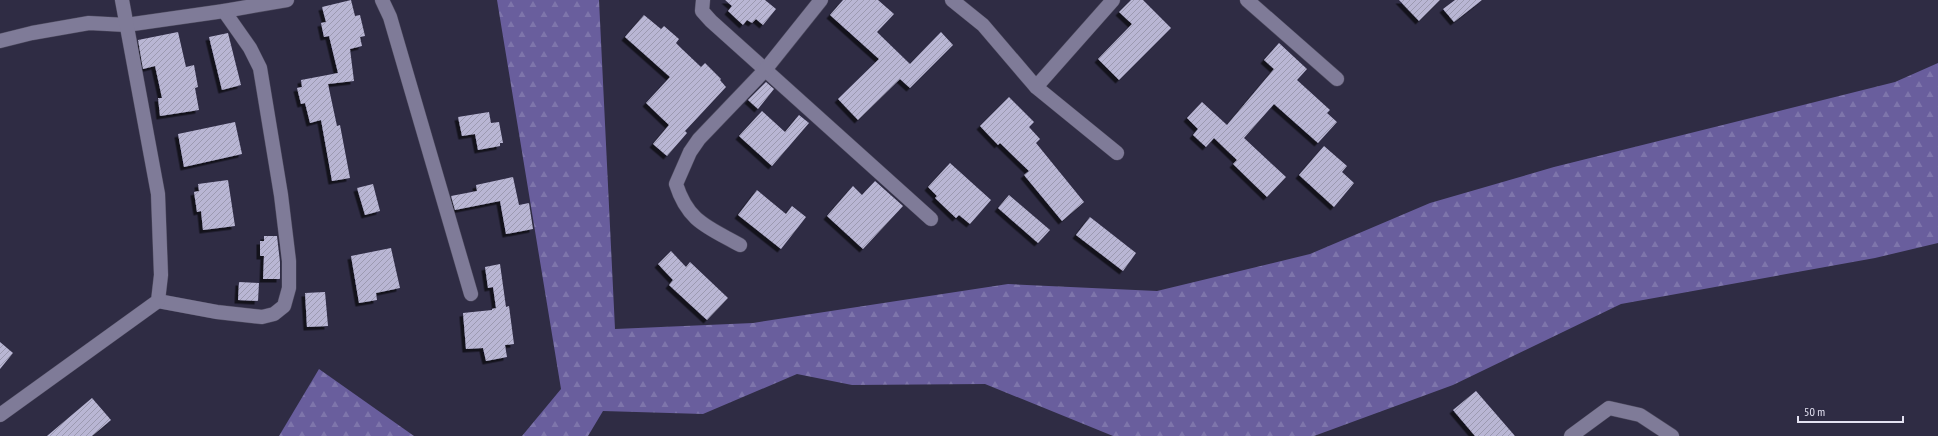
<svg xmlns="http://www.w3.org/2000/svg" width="1938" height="436" viewBox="0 0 1938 436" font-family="'PT Sans Narrow',sans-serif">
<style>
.forest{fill:url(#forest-firs)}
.building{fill:url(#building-hatch);filter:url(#shadow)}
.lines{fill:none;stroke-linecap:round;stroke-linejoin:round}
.street-casing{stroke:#4d4a5e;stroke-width:15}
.street{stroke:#7f7b98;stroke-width:14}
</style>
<defs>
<pattern id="forest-firs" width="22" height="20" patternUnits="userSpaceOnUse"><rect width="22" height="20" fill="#695e9d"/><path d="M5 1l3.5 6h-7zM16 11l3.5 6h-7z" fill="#7e75ab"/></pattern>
<pattern id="building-hatch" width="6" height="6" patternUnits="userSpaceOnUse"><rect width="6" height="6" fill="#b9b6d4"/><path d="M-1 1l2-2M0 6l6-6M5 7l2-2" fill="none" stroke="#9c9ab1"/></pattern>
<filter id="shadow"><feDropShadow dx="-3.5" dy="3.5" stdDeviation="0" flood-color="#0009"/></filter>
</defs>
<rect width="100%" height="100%" fill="#2f2c44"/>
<g class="forest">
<polygon points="497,0 599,0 615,329 753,323 1008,284 1157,291 1310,254 1430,203 1554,167 1895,82 1938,63 1938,243 1875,258 1621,304 1453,385 1314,436 1113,436 985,384 852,385 797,374 703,414 603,411 588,436 522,436 561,389"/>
<polygon points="319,369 414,436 279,436"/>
</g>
<g class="building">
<polygon points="351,0 355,16 360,15 365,36 360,37 362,46 350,49 354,81 328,84 337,126 340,125 350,178 332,181 321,120 310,123 305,103 301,104 297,88 302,87 301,80 338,73 329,36 324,37 321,23 326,22 322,7"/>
<polygon points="725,0 765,0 776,9 763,25 756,19 752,23 747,20 743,25 728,11 732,6"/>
<polygon points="843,0 878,0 894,14 877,32 910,64 941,32 953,45 910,88 900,79 858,120 838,99 879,59 830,15"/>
<polygon points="1131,0 1143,0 1171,28 1119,80 1098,59 1132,24 1119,12"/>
<polygon points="1399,0 1440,0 1419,21"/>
<polygon points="1455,0 1482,0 1454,22 1443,9"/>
<polygon points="644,15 661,29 664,26 679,39 676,43 682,49 701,67 705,63 721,79 720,80 726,87 685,131 687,133 667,156 653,144 669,125 646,103 670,77 625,37"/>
<polygon points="178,32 186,67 194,65 198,87 195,88 199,110 160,116 158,98 162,98 155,66 143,69 138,40"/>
<polygon points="228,33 241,85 222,90 209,37"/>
<polygon points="1279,43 1307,69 1297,80 1330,110 1327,113 1337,122 1318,143 1274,104 1244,138 1286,177 1267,197 1233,164 1237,160 1214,138 1206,147 1193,135 1198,129 1187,118 1202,102 1227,125 1274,69 1264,60"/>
<polygon points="766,82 774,89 758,109 748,100"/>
<polygon points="1009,97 1034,122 1029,127 1040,139 1036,143 1084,202 1062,221 1024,175 1029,171 1000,143 998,145 980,126"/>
<polygon points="762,111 785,132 799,115 809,123 772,166 739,136"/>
<polygon points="489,112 491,123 499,122 503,143 500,143 500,146 478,150 475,134 462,136 458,117"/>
<polygon points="235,122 242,154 184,167 178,134"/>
<polygon points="1324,146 1347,166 1342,172 1354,183 1334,207 1299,175"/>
<polygon points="950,163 991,200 970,224 959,215 956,218 935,198 937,196 928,187"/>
<polygon points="513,177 519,205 529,203 533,229 506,234 500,201 455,210 451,196 477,191 476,185"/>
<polygon points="228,180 235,226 203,230 201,211 197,212 194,192 199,191 198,184"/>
<polygon points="875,181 903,206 863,249 827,216 853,186 862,195"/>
<polygon points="373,184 380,211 365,215 357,188"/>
<polygon points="757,190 786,214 792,206 806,217 781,249 738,215"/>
<polygon points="1009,195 1050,230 1038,243 998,208"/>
<polygon points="1090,217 1136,253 1123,271 1076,235"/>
<polygon points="264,236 277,236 280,262 280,279 263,279 264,256 260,256 260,241 264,241"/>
<polygon points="391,248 400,288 376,293 377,300 359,303 351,256"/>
<polygon points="671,251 686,267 690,262 728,298 707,320 669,285 673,280 658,264"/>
<polygon points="500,264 506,307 509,306 514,344 505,345 507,357 486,361 483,348 466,349 463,313 492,310 492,309 496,308 493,287 488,288 485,267"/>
<polygon points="239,282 259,283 258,301 238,300"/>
<polygon points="325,292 328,326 307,327 305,293"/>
<polygon points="0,342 13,353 0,369"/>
<polygon points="1476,391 1515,436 1475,436 1453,410"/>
<polygon points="92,398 111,420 92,436 47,436"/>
</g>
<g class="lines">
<defs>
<g id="street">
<polyline points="382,0 390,17 471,294"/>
<polyline points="703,0 702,11 711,21 931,219"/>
<polyline points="952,0 983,25 1036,87 1117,153"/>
<polyline points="1247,0 1337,79"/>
<polyline points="0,41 32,33 89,23 126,25 224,11 287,0"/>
<polyline points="1036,87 1113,0"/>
<path d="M 740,245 C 708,227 688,222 676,184 L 690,152 L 699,139 L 765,70 L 821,0"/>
<polyline points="158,301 217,312 262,317 274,314 284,306 289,288 289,261 281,195 260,68 250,48 224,11"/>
<polyline points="0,415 158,301 161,275 158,194 122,0"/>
<polyline points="1571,436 1609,408 1640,415 1672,436"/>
</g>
</defs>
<use href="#street" class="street-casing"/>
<use href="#street" class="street"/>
</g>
<path d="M1798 416v6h105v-6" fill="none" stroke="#e4e2f2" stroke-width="2"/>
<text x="1804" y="416" font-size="12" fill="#e4e2f2" stroke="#2f2c44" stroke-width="3" paint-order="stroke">50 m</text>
</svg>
